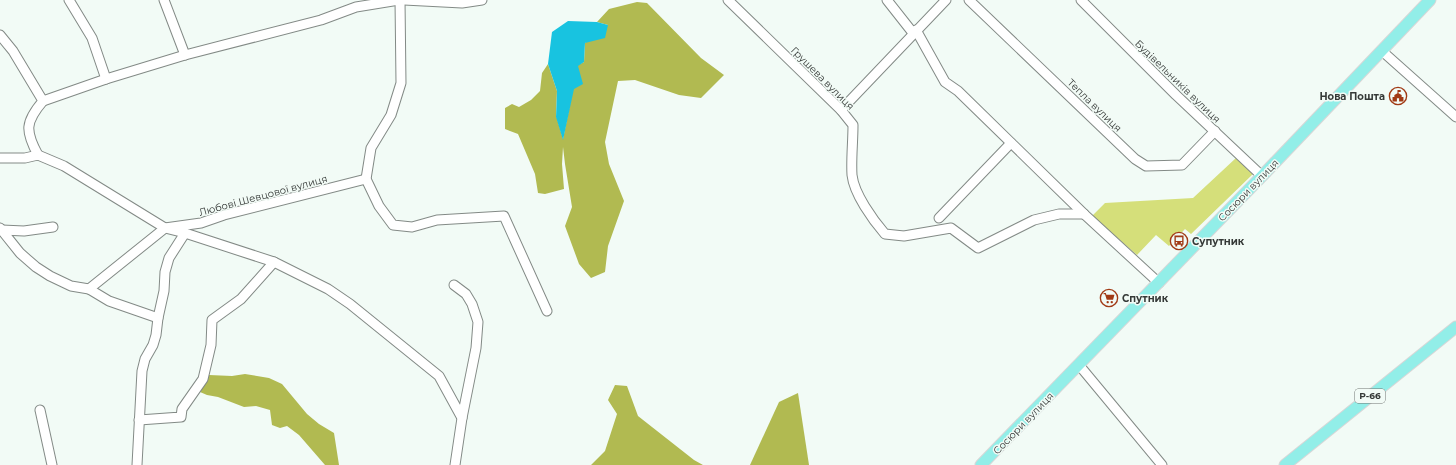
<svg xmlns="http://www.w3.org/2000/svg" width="1456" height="465" viewBox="0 0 1456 465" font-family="Montserrat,sans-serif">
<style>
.green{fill:#d5df7a}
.forest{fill:#b1ba51}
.water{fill:#18c3e0}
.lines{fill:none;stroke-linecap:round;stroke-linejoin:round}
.minor-casing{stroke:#838a86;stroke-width:11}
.major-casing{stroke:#d7d7d7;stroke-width:13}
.minor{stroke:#fff;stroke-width:9}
.major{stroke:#92eee8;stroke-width:11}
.labels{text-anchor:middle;stroke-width:3;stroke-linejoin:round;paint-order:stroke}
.shield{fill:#f2fbf6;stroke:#6e7370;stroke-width:1}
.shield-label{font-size:9px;font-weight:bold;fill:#353937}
.street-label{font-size:10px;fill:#353937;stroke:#f2fbf6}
.poi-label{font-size:10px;font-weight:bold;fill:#353937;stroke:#f2fbf6;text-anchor:start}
</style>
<rect width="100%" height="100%" fill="#f2fbf6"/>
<polygon class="green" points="1236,158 1253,174 1191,234 1185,229 1169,246 1156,235 1137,255 1092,216 1105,203 1193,198"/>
<g class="forest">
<polygon points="637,2 647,3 701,58 724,75 701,98 679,95 635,80 618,81 605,142 609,164 624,201 608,246 605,272 591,278 579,264 565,226 572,207 565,164 563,147 562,164 564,189 545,194 538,193 535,174 518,134 505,129 505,108 512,104 519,107 531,100 540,91 542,73 548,64 557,91 556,115 563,139 578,65 584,62 585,43 608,25 597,22 609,9"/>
<polygon points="245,374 269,378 282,384 307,414 319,424 334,433 339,465 325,465 299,435 287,426 280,428 272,425 270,410 256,406 244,407 218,397 207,395 200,392 209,375 232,376"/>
<polygon points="615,385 627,386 638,416 694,460 703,465 591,465 605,451 617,414 608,400"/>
<polygon points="798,393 809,465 750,465 779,402"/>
</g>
<polygon class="water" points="568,21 597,22 608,25 605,38 585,43 584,62 578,66 583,84 574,89 563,140 556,117 557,91 548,64 552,32"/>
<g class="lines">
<defs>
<g id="minor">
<polyline points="69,0 92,38 106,79"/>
<polyline points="164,0 185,55"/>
<polyline points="400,0 401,83 391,115 371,148 366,179 379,206 393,225 412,227 437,220 504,216 547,311"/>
<polyline points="404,0 462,3 482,0"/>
<path d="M 728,0 L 841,110 L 853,125 C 853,142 851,159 852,175 C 854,194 873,220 885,234 L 904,236 L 951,228 L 978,248 L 1034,220 L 1059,214 L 1084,214"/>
<polyline points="887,0 913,33"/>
<polyline points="969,0 1135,159 1146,166 1182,165 1215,131"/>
<polyline points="1081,0 1176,95 1262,176"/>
<polyline points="916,30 945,82 958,91 1084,214 1159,283"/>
<path d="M 0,35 L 13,51 L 43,101 C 25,122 25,131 38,155"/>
<polyline points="1382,51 1456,117"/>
<polyline points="43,101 106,79 185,55 321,20 356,7 399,0"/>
<polyline points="841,110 946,0"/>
<polyline points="0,158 25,158 38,155 64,166 165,228 185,233 274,262 328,289 350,304 439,376 462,418 455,465"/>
<polyline points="939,218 1011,143"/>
<polyline points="0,228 20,253 36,267 50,276 71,286 89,289"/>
<polyline points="2,230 24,231 53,227"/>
<polyline points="454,285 466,294 472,304 478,322 476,348 462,418"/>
<polyline points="158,318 109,301 89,289 165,228 201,223 224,215 366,179"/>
<polyline points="1079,365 1162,465"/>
<polyline points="40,410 52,465"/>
<polyline points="139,420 181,417 182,409 203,379 211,345 212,320 241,299 274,262"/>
<polyline points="137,465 142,371 145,359 153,345 156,335 158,318 164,291 165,272 169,258 185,233"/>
</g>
<g id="major">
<polyline points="981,465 1262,176 1430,0"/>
<polyline points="1285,465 1456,327"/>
</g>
</defs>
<use href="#minor" class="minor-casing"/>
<use href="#major" class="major-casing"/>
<use href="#minor" class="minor"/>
<use href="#major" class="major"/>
</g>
<defs>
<symbol id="civic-ring" viewBox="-11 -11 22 22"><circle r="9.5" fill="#f2fbf6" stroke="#a13a15" stroke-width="1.5"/><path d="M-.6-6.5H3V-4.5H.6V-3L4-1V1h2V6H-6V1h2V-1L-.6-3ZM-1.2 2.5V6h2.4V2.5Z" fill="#a13a15"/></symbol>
<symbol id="bus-ring" viewBox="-11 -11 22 22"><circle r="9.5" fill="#f2fbf6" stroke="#a13a15" stroke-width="1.5"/><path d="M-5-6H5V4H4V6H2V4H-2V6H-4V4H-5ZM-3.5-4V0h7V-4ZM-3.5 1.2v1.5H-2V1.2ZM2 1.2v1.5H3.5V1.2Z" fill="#a13a15"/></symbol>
<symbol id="supermarket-ring" viewBox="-11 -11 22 22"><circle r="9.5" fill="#f2fbf6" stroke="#a13a15" stroke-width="1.5"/><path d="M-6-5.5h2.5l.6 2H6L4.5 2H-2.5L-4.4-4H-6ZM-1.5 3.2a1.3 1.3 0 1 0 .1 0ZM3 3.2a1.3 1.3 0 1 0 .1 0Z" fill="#a13a15"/></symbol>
</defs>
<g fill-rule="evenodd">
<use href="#civic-ring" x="1388" y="86" width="20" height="20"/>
<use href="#bus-ring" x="1169" y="231" width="20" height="20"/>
<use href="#supermarket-ring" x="1099" y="288" width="20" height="20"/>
</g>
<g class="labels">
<rect class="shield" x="1355" y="389" width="30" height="14" rx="3"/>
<g class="shield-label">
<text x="1370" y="399">Р-66</text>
</g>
<g class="street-label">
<text transform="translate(823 78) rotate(45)" y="4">Грушева вулиця</text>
<text transform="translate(1178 81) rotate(44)" y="4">Будівельників вулиця</text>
<text transform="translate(1095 105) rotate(44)" y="4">Тепла вулиця</text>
<text transform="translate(1248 190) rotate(-46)" y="4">Сосюри вулиця</text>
<text transform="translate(263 195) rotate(-15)" y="4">Любові Шевцової вулиця</text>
<text transform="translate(1023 423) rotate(-46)" y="4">Сосюри вулиця</text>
</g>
<g class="poi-label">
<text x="1385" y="100" text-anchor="end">Нова Пошта</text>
<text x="1192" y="245">Супутник</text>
<text x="1122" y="302">Спутник</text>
</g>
</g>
</svg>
